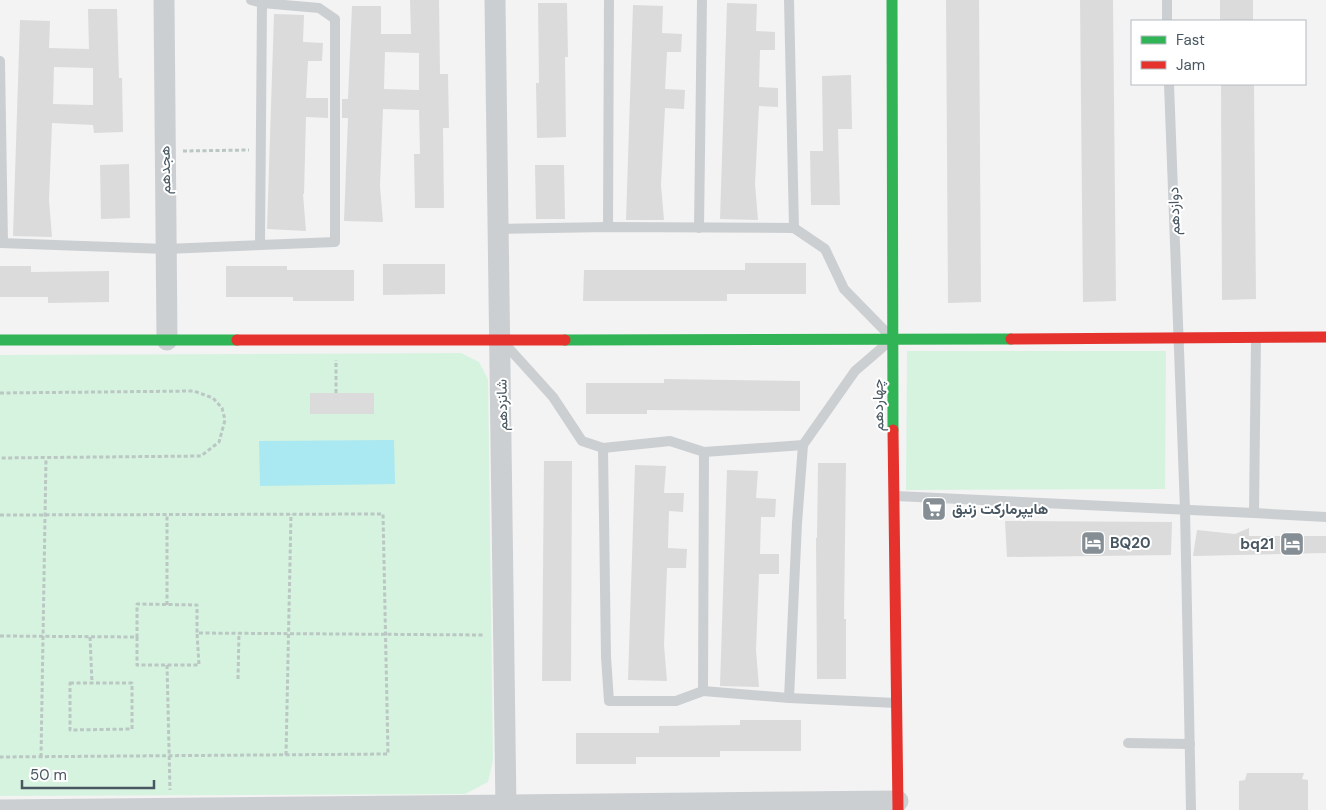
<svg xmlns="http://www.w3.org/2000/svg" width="1326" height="810" viewBox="0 0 1326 810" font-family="'DM Sans',Vazirmatn,sans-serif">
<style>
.green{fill:#d6f3e0}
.water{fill:#aae8f2}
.building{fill:#dbdbdc;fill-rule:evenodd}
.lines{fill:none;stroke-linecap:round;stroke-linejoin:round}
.path{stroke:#bac7c3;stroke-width:3;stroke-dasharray:4 2.5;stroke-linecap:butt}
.lane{stroke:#cccfd2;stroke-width:10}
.street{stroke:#cccfd2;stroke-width:21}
.fast{stroke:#30b455;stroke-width:11}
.jam{stroke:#e5322d;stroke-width:11}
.labels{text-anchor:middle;stroke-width:4;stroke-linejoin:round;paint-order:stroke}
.street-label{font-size:15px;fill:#485761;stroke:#fff}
.poi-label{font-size:15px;font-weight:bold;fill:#485761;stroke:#fff;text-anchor:start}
</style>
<rect width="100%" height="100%" fill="#f3f3f3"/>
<g class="green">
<polygon points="907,351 1166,351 1165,489 906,490"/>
<polygon points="461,353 479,362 488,379 493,760 488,782 465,794 0,796 0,355"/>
</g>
<polygon class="water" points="394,440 395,484 260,486 259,441"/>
<g class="building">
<path d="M 410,0 L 439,0 L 440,74 L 448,74 L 449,128 L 443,128 L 444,208 L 415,208 L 414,154 L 420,154 L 419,110 L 383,109 L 380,186 L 383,222 L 344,221 L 348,118 L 342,118 L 342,99 L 348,99 L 352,6 L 381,6 L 381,34 L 411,34 ZM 385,52 L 419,53 L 419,90 L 384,89 Z"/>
<polygon points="946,0 979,0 981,302 948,303"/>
<polygon points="1080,0 1113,0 1116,301 1083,302"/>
<rect x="1220" y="0" width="33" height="21"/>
<polygon points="538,3 567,3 568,57 565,57 566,137 537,138 536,83 539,83"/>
<polygon points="727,3 757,4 756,31 775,32 775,50 760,50 759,87 778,88 778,107 759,106 755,184 758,220 720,219"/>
<polygon points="633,5 663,6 662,33 682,34 681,52 667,52 665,89 685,90 684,109 665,108 661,185 664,220 626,220"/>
<path d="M 88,9 L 117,9 L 119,78 L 122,78 L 123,132 L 94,133 L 93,125 L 52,123 L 49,200 L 52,237 L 13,236 L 20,20 L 50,21 L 49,48 L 89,49 ZM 54,67 L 93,68 L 93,105 L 53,104 Z"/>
<polygon points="274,14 304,15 303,42 323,43 322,61 308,61 306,98 328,98 328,118 306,117 304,194 303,194 306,231 267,229"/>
<polygon points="851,75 852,129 838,129 840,205 811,205 810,151 823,151 822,76"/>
<polygon points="1221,84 1254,84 1256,299 1222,300"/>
<polygon points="129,164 130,218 101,219 100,165"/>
<polygon points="535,165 564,165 565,219 536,219"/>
<polygon points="745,263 806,263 806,294 727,294 727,301 583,301 584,270 745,270"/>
<polygon points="383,264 445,264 445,294 383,295"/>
<polygon points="0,266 31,266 31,272 109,271 109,302 48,303 48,297 0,297"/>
<polygon points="226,266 287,266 287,270 354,270 354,301 293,301 293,297 226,297"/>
<polygon points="664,379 800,381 800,411 647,410 647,414 586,414 586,383 664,383"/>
<rect x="310" y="393" width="64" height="21"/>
<polygon points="544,461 572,461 571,681 542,681"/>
<polygon points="818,463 846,463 844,619 846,619 846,679 817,679 816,538 817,538"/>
<polygon points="635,465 666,466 664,493 684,493 683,512 669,511 668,548 687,549 686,568 667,568 664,645 667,681 628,680"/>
<polygon points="727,470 758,471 756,498 776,499 775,517 761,517 760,554 779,554 779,574 759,574 756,650 759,687 720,686"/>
<polygon points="1005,521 1172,522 1171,555 1007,557"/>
<polygon points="1249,528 1249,536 1326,536 1326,553 1193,556 1197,530 1235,534"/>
<polygon points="740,720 801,720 801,751 720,751 720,757 636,757 636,764 576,764 576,733 659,733 659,726 740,725"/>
<polygon points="1247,773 1304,773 1302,779 1308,780 1308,810 1239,810 1239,781 1245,780"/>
</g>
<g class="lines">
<g class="path">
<polyline points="183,151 249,150"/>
<polyline points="0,393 194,391 213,398 222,408 225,420 219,442 201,456 0,458"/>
<polyline points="336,393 336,360"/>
<polyline points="0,515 383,514 388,754 0,757"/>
<polyline points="167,605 167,514"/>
<polyline points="0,636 137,637 137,604 197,605 197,633 484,635"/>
<polyline points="90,637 92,683"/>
<polyline points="137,637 137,665 199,665 197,633"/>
<polyline points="167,665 170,790"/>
<polyline points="238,679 239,633"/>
<polygon points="70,683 132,683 132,729 70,730"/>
<polyline points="286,755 291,514"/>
<polyline points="41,757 46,458"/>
</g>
<g class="lane">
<polyline points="789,0 794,228"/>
<polyline points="1167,0 1167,21"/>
<polyline points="0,61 3,243"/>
<polyline points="1169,84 1185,509 1191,810"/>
<polyline points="608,227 609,0"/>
<polyline points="699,228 702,0"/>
<polyline points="499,229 608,227 794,228 825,249 844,289 888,334"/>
<polyline points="0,243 166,249 335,242 335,19 319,8 262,3 251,0"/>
<polyline points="260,245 262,3"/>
<polyline points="505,344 553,397 582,441 603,448 606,657 609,701 676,701 703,691 789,698 896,703"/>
<polyline points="803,445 855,371 884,346"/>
<polyline points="603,448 670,441 704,452 803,445 797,523 789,698"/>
<polyline points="896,496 1254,513 1256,338"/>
<polyline points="1254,513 1326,517"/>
<polyline points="703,691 704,452"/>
<polyline points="1128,743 1190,744"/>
</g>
<g class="street">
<polyline points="164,0 167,340"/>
<polyline points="495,0 506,810"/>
<polyline points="0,810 898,801"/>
</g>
<g class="fast">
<polyline points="892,0 893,430"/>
<polyline points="0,340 237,340"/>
<polyline points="565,340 1011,339"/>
</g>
<g class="jam">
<polyline points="1011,339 1326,337"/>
<polyline points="237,340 565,340"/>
<polyline points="893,430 898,810"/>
</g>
</g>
<defs>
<symbol id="supermarket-square" viewBox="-11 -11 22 22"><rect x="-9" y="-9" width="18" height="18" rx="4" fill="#848e94" stroke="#fff"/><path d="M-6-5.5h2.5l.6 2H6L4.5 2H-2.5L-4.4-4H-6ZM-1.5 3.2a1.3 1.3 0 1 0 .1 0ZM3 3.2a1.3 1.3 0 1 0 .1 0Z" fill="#fff"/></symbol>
<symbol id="hotel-square" viewBox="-11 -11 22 22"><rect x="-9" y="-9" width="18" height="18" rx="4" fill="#848e94" stroke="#fff"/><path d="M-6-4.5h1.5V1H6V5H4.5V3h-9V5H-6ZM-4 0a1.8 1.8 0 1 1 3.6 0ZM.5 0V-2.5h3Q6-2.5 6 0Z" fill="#fff"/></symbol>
</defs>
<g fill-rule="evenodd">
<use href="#supermarket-square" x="920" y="495" width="28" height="28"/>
<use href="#hotel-square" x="1079" y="529" width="28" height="28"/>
<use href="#hotel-square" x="1278" y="530" width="28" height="28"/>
</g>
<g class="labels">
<g class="street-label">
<text transform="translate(165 170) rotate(-91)" y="5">هجدهم</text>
<text transform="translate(1174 211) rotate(-92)" y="5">دوازدهم</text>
<text transform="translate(502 405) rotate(-91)" y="5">شانزدهم</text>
<text transform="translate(878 405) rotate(-91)" y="5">چهاردهم</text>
</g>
<g class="poi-label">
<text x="952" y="514">هایپرمارکت زنبق</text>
<text x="1110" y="548">BQ20</text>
<text x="1274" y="549" text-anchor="end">bq21</text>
</g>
</g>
<rect x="1131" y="20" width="175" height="65" fill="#ffffff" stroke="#b6bcc0"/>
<rect x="1141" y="36" width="25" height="8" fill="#30b455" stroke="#b6bcc0"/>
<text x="1176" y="45" font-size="15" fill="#485761">Fast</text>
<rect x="1141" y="61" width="25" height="8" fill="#e5322d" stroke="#b6bcc0"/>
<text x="1176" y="70" font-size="15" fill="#485761">Jam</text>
<path d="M22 780v8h132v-8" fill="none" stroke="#485761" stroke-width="2.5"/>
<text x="30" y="780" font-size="15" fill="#485761" stroke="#ffffff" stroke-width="4" paint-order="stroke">50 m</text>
</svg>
